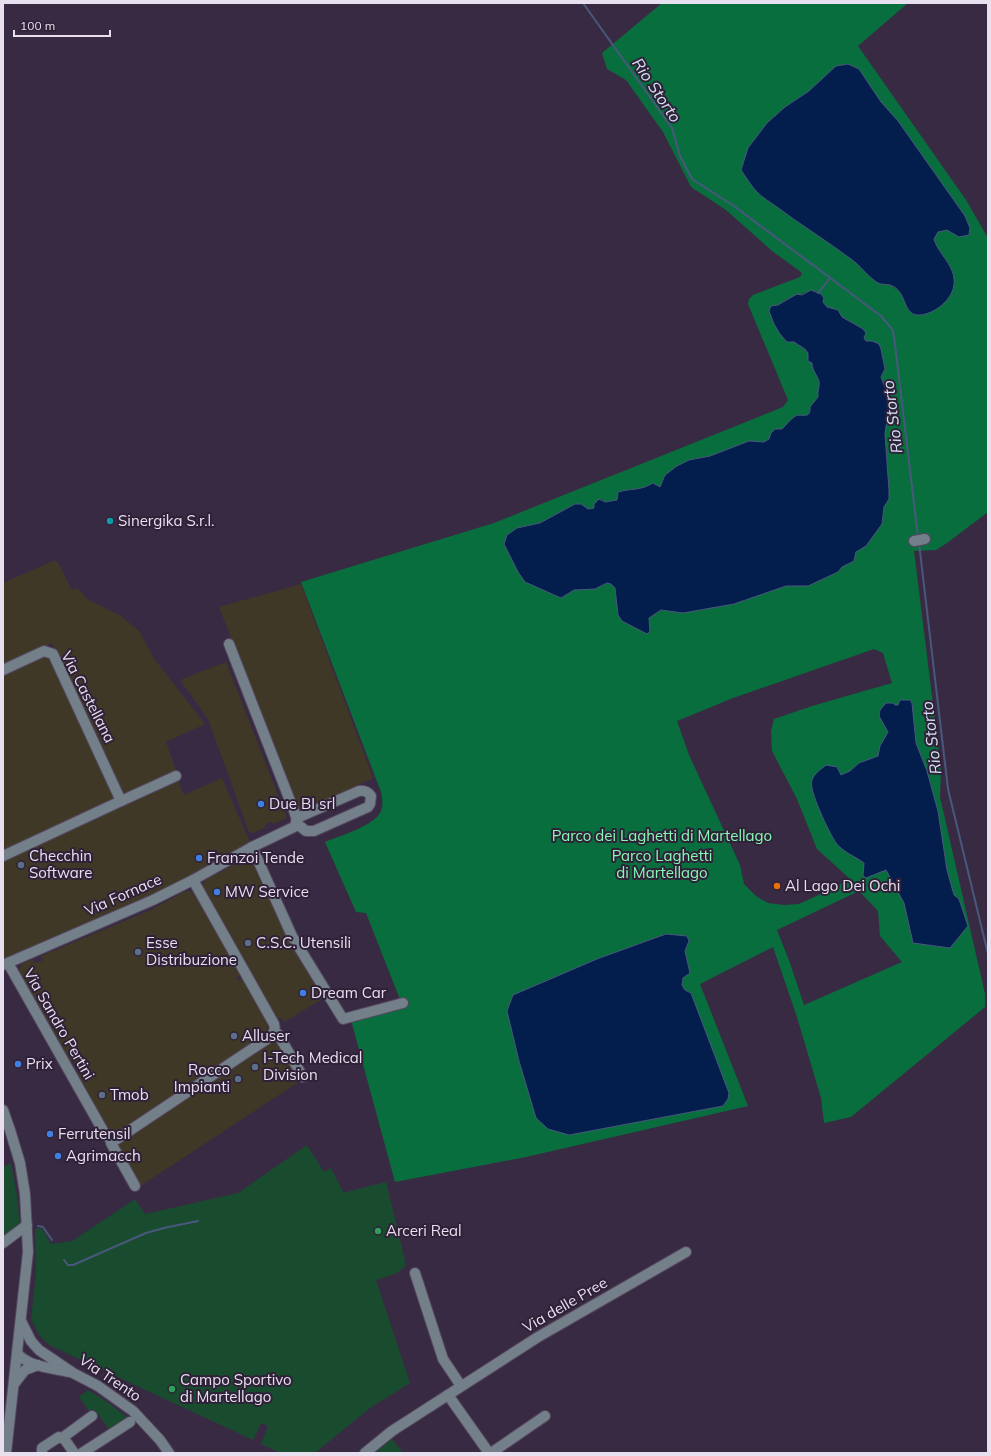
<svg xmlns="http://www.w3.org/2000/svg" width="991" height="1456" viewBox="0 0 991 1456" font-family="Mulish,sans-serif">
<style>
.industrial{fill:#403827}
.green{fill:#194b2f}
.forest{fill:#086e3e;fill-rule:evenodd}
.water{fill:#031e4c;stroke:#48587d}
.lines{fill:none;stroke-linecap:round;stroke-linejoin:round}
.stream{stroke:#48587d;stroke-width:2}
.minor-casing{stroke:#55475f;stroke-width:12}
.minor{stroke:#737f89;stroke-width:10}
.culture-dot{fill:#0f9aa8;stroke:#2f2138;stroke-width:1.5}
.shop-dot{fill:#3f7fe0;stroke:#2f2138;stroke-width:1.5}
.service-dot{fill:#5c6f8a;stroke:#2f2138;stroke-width:1.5}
.food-dot{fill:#e8710a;stroke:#2f2138;stroke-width:1.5}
.leisure-dot{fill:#2e9e5b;stroke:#2f2138;stroke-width:1.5}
.labels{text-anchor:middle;stroke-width:4;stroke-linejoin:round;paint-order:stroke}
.poi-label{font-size:15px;fill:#e8dfef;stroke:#2f2138;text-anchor:start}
.street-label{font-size:15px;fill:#e8dfef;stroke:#2f2138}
.park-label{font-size:15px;fill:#87f9b3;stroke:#2f2138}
.water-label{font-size:16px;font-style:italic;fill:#d5e1f4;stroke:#2f2138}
</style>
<rect width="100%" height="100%" fill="#392a43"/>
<g class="industrial">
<polygon points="53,561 58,562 72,590 78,588 87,599 121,616 139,631 155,660 205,724 166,742 176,771 124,796 52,643 3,666 3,583"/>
<polygon points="301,584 373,778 302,811 298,809 219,607"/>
<polygon points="43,656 51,659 114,794 111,802 3,851 3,674"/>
<polygon points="226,662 287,818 274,824 270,822 265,825 264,828 253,833 249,832 208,719 180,680"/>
<polygon points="222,778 249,840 246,845 148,898 3,959 3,860 177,779 184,795"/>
<polygon points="246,858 250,858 292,948 324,998 284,1022 281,1017 277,1020 202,889 205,880"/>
<polygon points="185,891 193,892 240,975 236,978 238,981 242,978 268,1024 266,1033 117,1132 109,1130 76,1072 80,1070 79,1067 77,1067 73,1061 71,1062 19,971 22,964 33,959 34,963 42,961 43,960 41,956 151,910"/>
<polygon points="270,1042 279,1044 300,1081 139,1187 118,1151 120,1142"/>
</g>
<g class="green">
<polygon points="307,1145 324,1172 331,1168 344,1193 350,1191 386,1182 405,1260 405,1267 395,1274 376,1280 410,1383 370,1408 315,1453 280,1453 261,1444 268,1426 261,1423 253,1440 49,1345 39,1335 31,1319 36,1274 35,1229 39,1228 43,1230 51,1244 72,1241 135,1199 145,1214 238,1193"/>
<polygon points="11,1163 17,1196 20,1227 6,1236 3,1233 3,1167"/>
<polygon points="88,1390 110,1404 128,1418 111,1432 95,1410 90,1412 79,1397"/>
<polygon points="392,1439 403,1453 375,1453"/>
</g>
<path class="forest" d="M 662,3 L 908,3 L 858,46 L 966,200 L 988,238 L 988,512 L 947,543 L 936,550 L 914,551 L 941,769 L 940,797 L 985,994 L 985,1007 L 851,1117 L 824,1123 L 821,1098 L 797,1017 L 773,947 L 700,984 L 748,1106 L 526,1157 L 395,1182 L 351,1020 L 403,1007 L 366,913 L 356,912 L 325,842 C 339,836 379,825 382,808 C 383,803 382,797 381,792 L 301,582 L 494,523 L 783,407 L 788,400 L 748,304 L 749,299 L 753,295 L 800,277 L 802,274 L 801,272 L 772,251 L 726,210 L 691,187 L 663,132 L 626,80 L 607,69 L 602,53 ZM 836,66 L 881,102 L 898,121 L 965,216 L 970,228 L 959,237 L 947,230 L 938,232 L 934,239 L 937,247 L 949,264 L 907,309 L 905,299 L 899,291 L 890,285 L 880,284 L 874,280 L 853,260 L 788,215 L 757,192 L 741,170 L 748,148 L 767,123 L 785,107 L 809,91 ZM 805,292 L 823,302 L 827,307 L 838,310 L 842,317 L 863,329 L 864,338 L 866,341 L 872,341 L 878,344 L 881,348 L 885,368 L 881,377 L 888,395 L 889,406 L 885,434 L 889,490 L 889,499 L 884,507 L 882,524 L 866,546 L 856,552 L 854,561 L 842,567 L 838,572 L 808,586 L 786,586 L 734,604 L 683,613 L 661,610 L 649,618 L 650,631 L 618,615 L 615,588 L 611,584 L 607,583 L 595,589 L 574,590 L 561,598 L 518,572 L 504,544 L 507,535 L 517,528 L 540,523 L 575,504 L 581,504 L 588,509 L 594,508 L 594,504 L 602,499 L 605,502 L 617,500 L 618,492 C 632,488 640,491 653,483 L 660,487 L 665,475 L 677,466 L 689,460 L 710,456 L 749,441 L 764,442 L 769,439 L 778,429 L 782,429 L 794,417 L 808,415 L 813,403 L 818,399 L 818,397 C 819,392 820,386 819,381 C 817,375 812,369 812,363 L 808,361 L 808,353 L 805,350 L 794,342 L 787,342 L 780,334 L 774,324 L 769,311 L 771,306 C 783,305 783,300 792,297 C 797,295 801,295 805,292 ZM 874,649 L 883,653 L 892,683 L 812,706 L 774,719 L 771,731 L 772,751 L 797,799 L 817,849 L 849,878 L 836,887 L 799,904 L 784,905 L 768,903 L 756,896 L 744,884 L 740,865 L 689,755 L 677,721 L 733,698 ZM 900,700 L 912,703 L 916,743 L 927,771 L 938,811 L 947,870 L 954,895 L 913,943 L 904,903 L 886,870 L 864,865 L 862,862 L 836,843 L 824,820 L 812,791 L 837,767 L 841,775 L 850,771 L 859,763 L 878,756 L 880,746 L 888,732 L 884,726 L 880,710 L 886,703 L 893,703 L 895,705 L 898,705 ZM 859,891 L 878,911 L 880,936 L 902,962 L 804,1005 L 790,963 L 777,930 ZM 666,934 L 689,941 L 685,951 L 690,973 L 683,978 L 682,985 L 685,990 L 728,1099 L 723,1106 L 569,1135 L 536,1118 L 519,1061 L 507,1011 L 513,995 L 597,959 Z"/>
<g class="water">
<path d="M 848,64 L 859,69 L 881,102 L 898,121 L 965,216 L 970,228 L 969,235 L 959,237 L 947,230 L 938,232 L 934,239 C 939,256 956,265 954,285 C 952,301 932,316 917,315 C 902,313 907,290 890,285 C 886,284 882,285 878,283 C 868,277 861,266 851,259 C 827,241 801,225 777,207 C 770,202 763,198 757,192 C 751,186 746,177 741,170 L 748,148 L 767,123 L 785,107 L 809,91 L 836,66 Z"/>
<path d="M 811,290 L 821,294 L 824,298 L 823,302 L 827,307 L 838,310 L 842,317 L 863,329 L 866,333 L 864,338 L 866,341 L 872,341 L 879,344 L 881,349 L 885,369 L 881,377 L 888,395 L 889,406 L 885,434 L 889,490 L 889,499 L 884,507 L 882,524 L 866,546 L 856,552 L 854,561 L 842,567 L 838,572 L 808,586 L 786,586 L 734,604 L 683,613 L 661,610 L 649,618 L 650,631 L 647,634 L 622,621 L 618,615 L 615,588 L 611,584 L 607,583 L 595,589 L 574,590 L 561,598 L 525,582 L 518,572 L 504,544 L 507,535 L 517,528 L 540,523 L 575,504 L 581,504 L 588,509 L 594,508 L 594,504 L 599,499 L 605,502 L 617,500 L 618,492 C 632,488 640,491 653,483 L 660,487 L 665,475 L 677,466 L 689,460 L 710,456 L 749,441 L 764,442 L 769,439 L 771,433 L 775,429 L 782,429 C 786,425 790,420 794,417 C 800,412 811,421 810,407 L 818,397 C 817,392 820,387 819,381 C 817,375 812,370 812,363 L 808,361 L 808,353 L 805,349 L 794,342 L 787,342 L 780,334 L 774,324 L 769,311 L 771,306 L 778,305 L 797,294 L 802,295 Z"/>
<path d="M 900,700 L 910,700 L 912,703 L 916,743 L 927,771 L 938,811 L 947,870 L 954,895 L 959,899 L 968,926 L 950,948 L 913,943 L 904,903 L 886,870 L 866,878 L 863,876 L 864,863 C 855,856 844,853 836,843 C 830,834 808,790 812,780 C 814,774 821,769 826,765 L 837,767 L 841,775 L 850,771 L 859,763 L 878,756 L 880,746 L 888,732 L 879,716 L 880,710 L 886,703 L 893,703 L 895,705 L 898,705 Z"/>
<polygon points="666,934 687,936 689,941 685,951 690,973 683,978 682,985 685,990 691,993 729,1093 728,1099 723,1106 569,1135 548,1129 536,1118 519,1061 507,1011 513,995 597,959"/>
</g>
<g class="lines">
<g class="stream">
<polyline points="583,3 672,128 680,156 692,179 734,206 881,316 892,329 894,336 918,537"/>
<polyline points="818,293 830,278"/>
<polyline points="919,543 948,789 988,954"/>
<polyline points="38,1226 43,1227 52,1240"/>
<polyline points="64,1260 68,1265 73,1265 146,1233 164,1228 198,1221"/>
</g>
<defs>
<g id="minor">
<polyline points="914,541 925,539"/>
<polyline points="3,670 44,651 53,654 121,801 3,856"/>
<polyline points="121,801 176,776"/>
<path d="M 296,823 L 306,831 L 314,831 L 368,807 L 370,804 L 371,796 C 368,792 365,790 359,791 L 297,818"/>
<polyline points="252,847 292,936 343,1019 403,1003"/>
<path d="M 8,963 L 106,1136 L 111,1139 L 117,1139 L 267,1039 C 273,1035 276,1031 274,1024 L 193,880"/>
<path d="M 3,965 L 153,900 L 193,880 L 252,847 L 294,827 C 298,821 296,817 294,811 L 229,644"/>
<polyline points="274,1032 278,1034 303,1077"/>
<polyline points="3,1110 10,1130 20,1163 25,1194 28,1252 6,1453"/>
<polyline points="111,1139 111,1143 135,1186"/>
<polyline points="3,1243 27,1225"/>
<polyline points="415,1273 443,1359 461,1386"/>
<polyline points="21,1321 31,1341 39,1350 73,1373 98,1386 133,1411 160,1440 169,1453"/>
<path d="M 17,1353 C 28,1367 53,1368 69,1372"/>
<polyline points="14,1384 25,1370 38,1365"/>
<polyline points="448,1395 489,1453"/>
<polyline points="62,1438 65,1440 74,1453"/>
<polyline points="42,1453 42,1448 59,1437 62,1438 92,1416"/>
<polyline points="82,1453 130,1422"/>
<polyline points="365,1453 392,1431 538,1337 686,1252"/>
<polyline points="491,1453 545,1416"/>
</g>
</defs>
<use href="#minor" class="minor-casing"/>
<use href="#minor" class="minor"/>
</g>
<circle class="culture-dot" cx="110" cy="521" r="4"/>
<g class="shop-dot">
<circle cx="261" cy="804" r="4"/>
<circle cx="199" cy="858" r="4"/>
<circle cx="217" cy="892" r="4"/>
<circle cx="303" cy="993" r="4"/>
<circle cx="18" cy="1064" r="4"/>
<circle cx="50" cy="1134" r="4"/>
<circle cx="58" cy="1156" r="4"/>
</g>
<g class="service-dot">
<circle cx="21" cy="865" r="4"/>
<circle cx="248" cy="943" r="4"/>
<circle cx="138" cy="952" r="4"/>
<circle cx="234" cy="1036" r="4"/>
<circle cx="255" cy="1067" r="4"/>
<circle cx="238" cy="1079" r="4"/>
<circle cx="102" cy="1095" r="4"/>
</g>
<circle class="food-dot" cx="777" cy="886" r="4"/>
<g class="leisure-dot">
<circle cx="378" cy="1231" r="4"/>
<circle cx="172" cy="1389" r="4"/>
</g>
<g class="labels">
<g class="poi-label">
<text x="118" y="526">Sinergika S.r.l.</text>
<text x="269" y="809">Due BI srl</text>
<text x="29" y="861">Checchin<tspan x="29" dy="17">Software</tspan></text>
<text x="207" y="863">Franzoi Tende</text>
<text x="785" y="891">Al Lago Dei Ochi</text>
<text x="225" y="897">MW Service</text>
<text x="146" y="948">Esse<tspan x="146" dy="17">Distribuzione</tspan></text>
<text x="256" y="948">C.S.C. Utensili</text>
<text x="311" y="998">Dream Car</text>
<text x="242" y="1041">Alluser</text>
<text x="263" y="1063">I-Tech Medical<tspan x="263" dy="17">Division</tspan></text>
<text x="26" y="1069">Prix</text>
<text x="230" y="1075" text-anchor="end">Rocco<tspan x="230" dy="17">Impianti</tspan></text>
<text x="110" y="1100">Tmob</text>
<text x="58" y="1139">Ferrutensil</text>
<text x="66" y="1161">Agrimacch</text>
<text x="386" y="1236">Arceri Real</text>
<text x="180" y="1385">Campo Sportivo<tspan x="180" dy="17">di Martellago</tspan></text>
</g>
<g class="street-label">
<text transform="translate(88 697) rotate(63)" y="5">Via Castellana</text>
<text transform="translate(123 895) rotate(-24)" y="5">Via Fornace</text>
<text transform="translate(59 1024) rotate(60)" y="5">Via Sandro Pertini</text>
<text transform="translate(565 1305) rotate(-30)" y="5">Via delle Pree</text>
<text transform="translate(110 1378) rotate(34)" y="5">Via Trento</text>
</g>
<g class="park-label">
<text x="662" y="841">Parco dei Laghetti di Martellago</text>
<text x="662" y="861">Parco Laghetti<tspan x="662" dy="17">di Martellago</tspan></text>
</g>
<g class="water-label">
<text transform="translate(657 90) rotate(56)" y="6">Rio Storto</text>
<text transform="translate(892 417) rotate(-97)" y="6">Rio Storto</text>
<text transform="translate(931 738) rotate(-97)" y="6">Rio Storto</text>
</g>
</g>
<rect width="991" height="1456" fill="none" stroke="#e8dfef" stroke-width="8"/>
<path d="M14 30v6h96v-6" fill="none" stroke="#e8dfef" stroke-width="2"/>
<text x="20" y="30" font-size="12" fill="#e8dfef" stroke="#2f2138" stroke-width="3" paint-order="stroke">100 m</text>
</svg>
